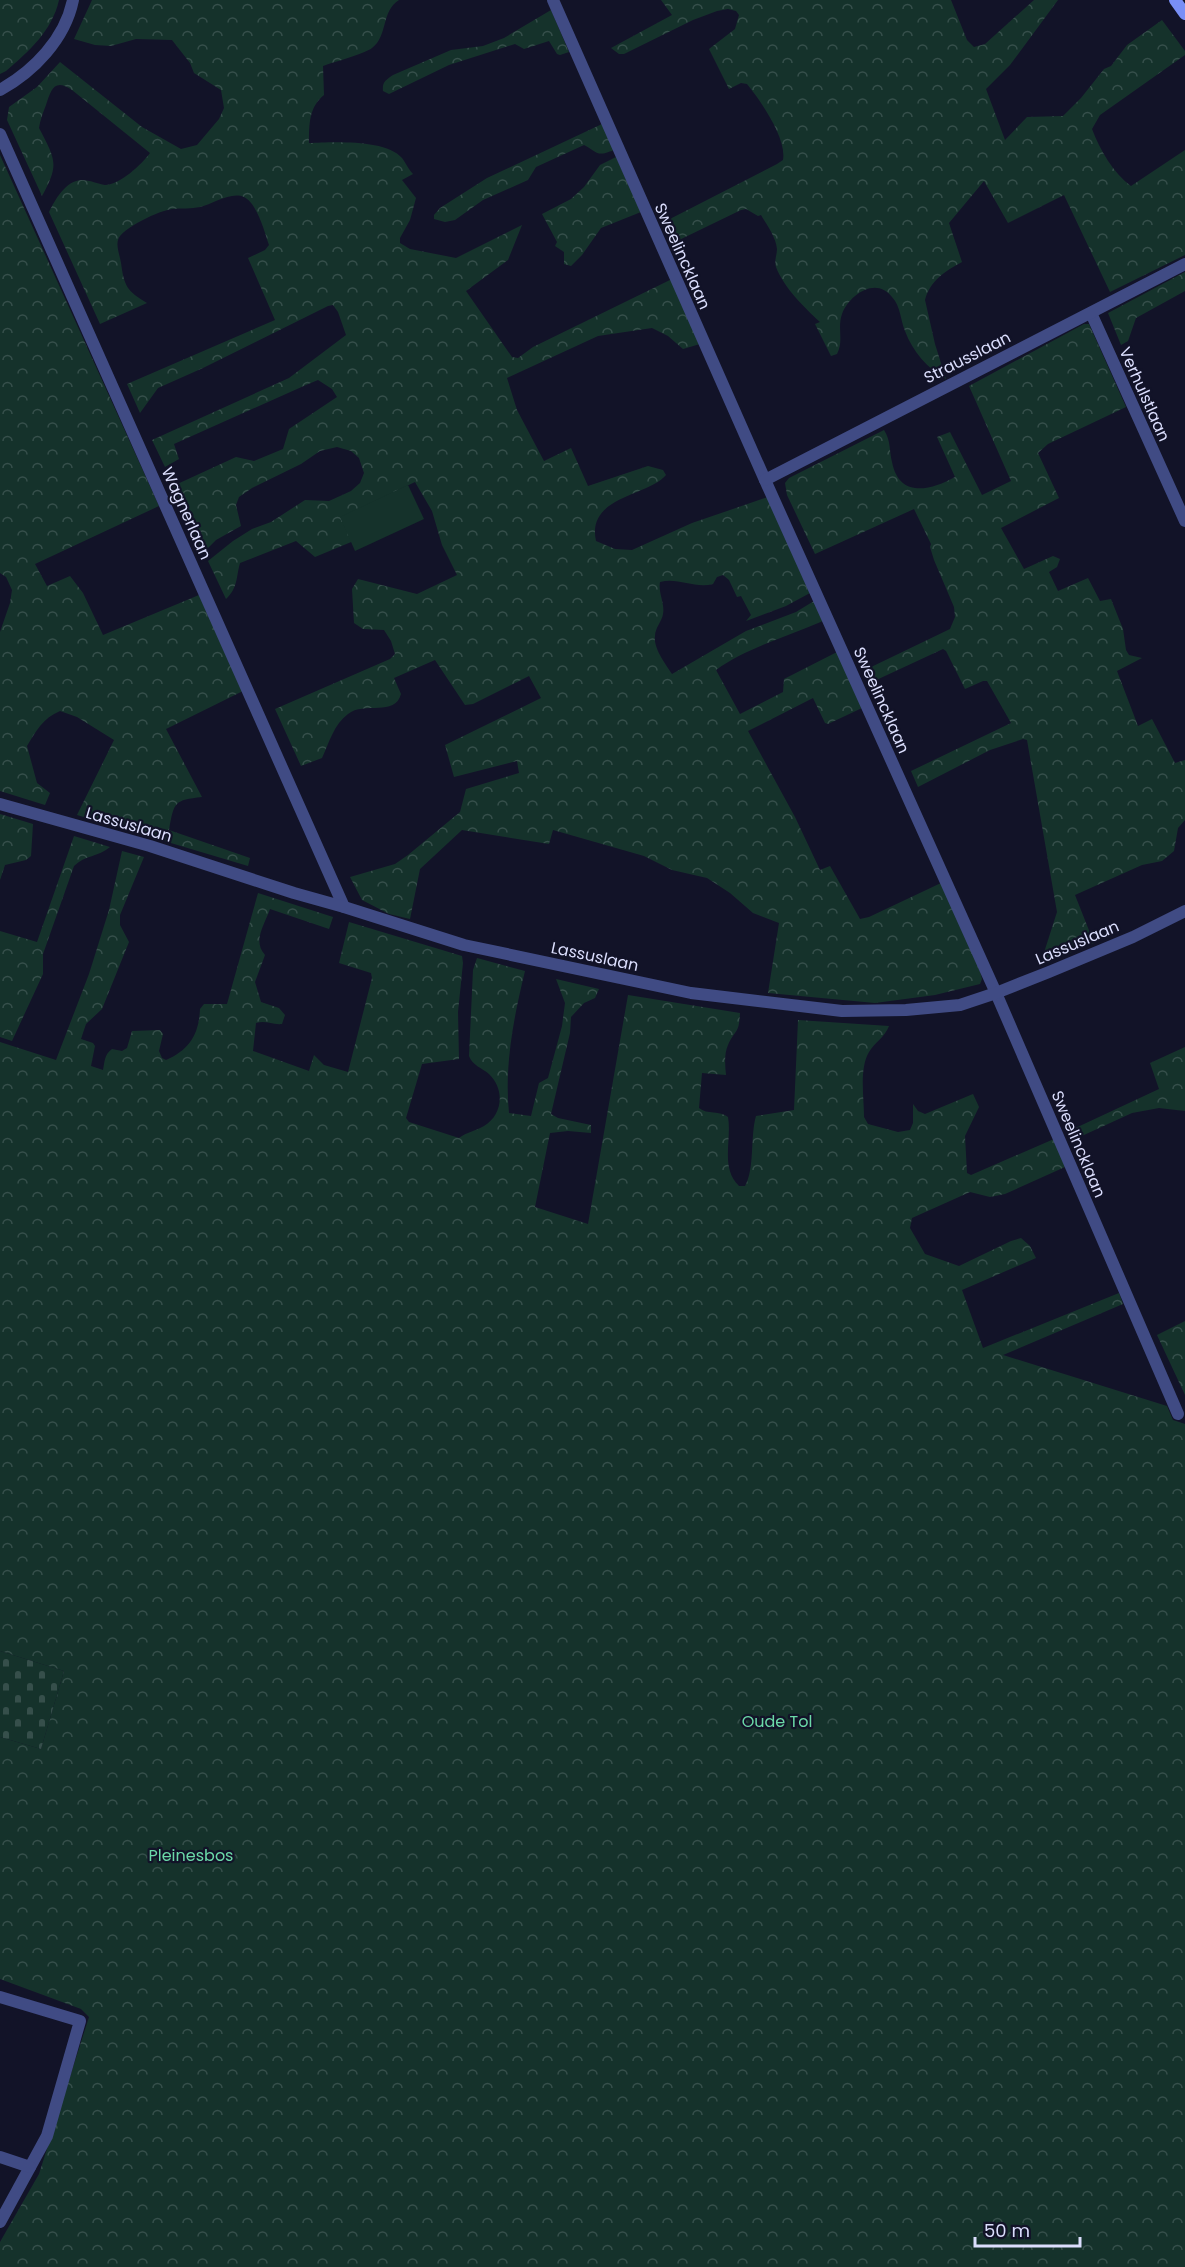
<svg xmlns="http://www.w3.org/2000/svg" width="1185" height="2267" viewBox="0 0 1185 2267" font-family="Poppins,sans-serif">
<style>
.forest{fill:url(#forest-crowns)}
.cemetery{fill:url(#cemetery-stones)}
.pitch{fill:#15322b}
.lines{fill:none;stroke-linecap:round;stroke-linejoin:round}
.street{stroke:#404b84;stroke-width:12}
.secondary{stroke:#798ff6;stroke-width:12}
.labels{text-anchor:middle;stroke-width:4.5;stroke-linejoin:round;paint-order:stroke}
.street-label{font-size:16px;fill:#dbdefd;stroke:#121328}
.park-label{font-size:16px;fill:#6bd9a8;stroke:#121328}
</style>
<defs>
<pattern id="forest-crowns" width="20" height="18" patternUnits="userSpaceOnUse" patternTransform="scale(1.5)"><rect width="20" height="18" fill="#15322b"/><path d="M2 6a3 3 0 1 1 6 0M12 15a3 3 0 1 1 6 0" fill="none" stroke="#364f4b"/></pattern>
<pattern id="cemetery-stones" width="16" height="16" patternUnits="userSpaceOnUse" patternTransform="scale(1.5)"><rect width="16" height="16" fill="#15322b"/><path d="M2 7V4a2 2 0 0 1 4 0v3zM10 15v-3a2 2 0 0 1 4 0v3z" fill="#364f4b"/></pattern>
</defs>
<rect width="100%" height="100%" fill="#121328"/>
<g class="forest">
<path d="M 0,0 L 59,0 C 52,31 29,51 6,71 L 0,74 Z"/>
<path d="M 92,0 L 399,0 C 381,11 388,36 372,48 C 364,54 334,62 323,66 L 324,95 C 309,107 309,124 309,143 C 332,142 386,139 402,158 C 406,163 408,169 413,174 L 402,180 L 416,198 L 410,220 L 400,238 L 400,243 L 410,249 L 456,258 L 522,225 L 508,260 L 466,291 L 512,357 L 518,358 L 533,347 L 672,279 L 700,344 L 683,349 L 668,336 L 652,328 L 598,336 L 507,378 L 517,410 L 544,461 L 571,448 L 588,486 L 648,466 L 663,470 L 666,475 C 649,496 586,496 596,541 L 615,549 L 632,550 L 692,523 L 768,497 L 810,593 L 786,606 L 746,621 L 751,615 L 741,596 L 737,597 L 729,580 L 723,575 L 717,577 L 713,584 C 695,589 678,577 660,582 C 658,593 665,603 663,614 C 662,621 655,628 655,636 C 653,648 666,665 672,674 L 746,631 L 796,612 L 814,601 L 823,621 C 787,637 748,647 716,670 L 740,714 L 783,692 L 784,679 L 837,652 L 862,708 L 828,724 L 825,723 L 813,698 L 748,731 L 795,817 L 820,870 L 830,866 L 860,919 L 869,917 L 941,883 L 980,971 L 982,979 L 980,984 L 935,995 L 875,1003 L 768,993 L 779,923 L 753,913 L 730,893 L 707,878 L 672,870 L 644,856 L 553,830 L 549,844 L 462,830 L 420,869 L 410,919 L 389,914 L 362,900 L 350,877 L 395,864 L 408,855 L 460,812 L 466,789 L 519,773 L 517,761 L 454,777 L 445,745 L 541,698 L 529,676 L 473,704 L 465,705 L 435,660 L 394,678 L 401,694 C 395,717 364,701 348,714 C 334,724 329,743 322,758 L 301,766 L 275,709 L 390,659 L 395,654 L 391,641 L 384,630 L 363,629 L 354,623 L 352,589 L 358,579 L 417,594 L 457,575 L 442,545 L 432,511 L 415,482 L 344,516 L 356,540 L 315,557 L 296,541 L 240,563 C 236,577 238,588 226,599 L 208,561 L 233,541 L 252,529 L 271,522 L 305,500 L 329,501 L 351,491 L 360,483 L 364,473 L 359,458 L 351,451 L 337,447 L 320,451 L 301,464 L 252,488 L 239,497 L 236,505 L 241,526 L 216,540 L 203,553 L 173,486 L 236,457 L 254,461 L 283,449 L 289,429 L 337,397 L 332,389 L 318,380 L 306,385 L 174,444 L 179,459 L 165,467 L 152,440 L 289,378 L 346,335 L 338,312 L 333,305 L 328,306 L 203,368 L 158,388 L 140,413 L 127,384 L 275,320 L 248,258 L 265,250 L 269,245 C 265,233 257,203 244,197 C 231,191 213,204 200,207 C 191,209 182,208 172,209 C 161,210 121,228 118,240 C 116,247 120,256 121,263 C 124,286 127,291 147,303 L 100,324 L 49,212 C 55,200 66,180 82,180 C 90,180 98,184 105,185 C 120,185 142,164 150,153 L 72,90 C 54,78 51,90 46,105 C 43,113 40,120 39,128 C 55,159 60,164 42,196 L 7,120 L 9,107 L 37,87 L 60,62 L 142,127 L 181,149 L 197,145 L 219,119 L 224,108 L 221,90 L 194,73 L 190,63 L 172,40 L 136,39 L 111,46 L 95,45 L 74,39 Z"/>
<path d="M 661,0 L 951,0 L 967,40 L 974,47 L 985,44 L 1034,0 L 1058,0 L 1010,65 L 986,89 L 1005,140 L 1027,117 L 1063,116 L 1081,98 L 1104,69 L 1111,66 L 1127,45 L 1162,20 L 1185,51 L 1185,55 L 1100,115 L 1092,129 C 1100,150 1113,173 1131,186 L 1185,150 L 1185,255 L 1110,292 L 1064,195 L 1008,223 L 984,181 L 949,223 L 962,262 C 945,271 930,281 925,300 L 935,344 L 946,379 C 927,368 913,352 905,331 C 900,319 901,307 892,297 C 876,276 849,295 842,314 C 837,328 844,341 837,354 L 831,356 L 815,324 L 820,322 C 804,307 784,288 776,267 C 774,261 777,255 777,249 C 776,237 767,225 761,215 L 758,216 L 746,209 L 741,210 L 675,242 L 666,221 L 777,164 L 783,160 C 787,138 760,100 747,84 L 741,83 L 729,89 L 709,49 L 735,29 L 739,15 L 736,11 L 728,9 L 717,11 L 693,20 L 624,54 L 619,54 L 611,48 L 672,15 Z"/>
<path d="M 551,10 L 569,52 L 560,55 L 557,54 L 549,41 L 524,49 L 515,44 L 449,65 L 389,94 L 383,91 C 382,82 386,80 393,75 L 451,50 L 483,46 L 504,38 Z"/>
<path d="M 602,124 L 614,150 C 596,157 599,153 584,145 L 536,167 L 528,180 L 483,200 L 455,220 L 445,222 L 434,219 L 434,215 L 440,208 L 487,178 Z"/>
<path d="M 0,155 L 159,506 L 35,564 L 47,586 L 70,576 L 83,593 L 103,635 L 199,595 L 243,691 L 166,729 L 202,797 C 174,800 174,802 169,830 L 250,858 L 248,866 L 77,815 L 114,740 L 77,717 L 60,711 C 43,718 36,731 27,746 L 37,783 L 50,793 L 45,805 L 0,791 L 0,632 L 10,603 L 12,590 L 6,577 L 0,573 Z"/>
<polygon points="616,157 641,212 601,228 582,255 571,266 564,264 564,252 555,246 557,242 542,214 571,199 584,187 600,165"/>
<polygon points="1185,272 1185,291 1136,318 1128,341 1121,345 1108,313"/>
<path d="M 1084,324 L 1089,324 L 1126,407 L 1048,444 L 1038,453 L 1059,498 L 1001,528 L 1024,569 L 1053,556 L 1060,559 L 1057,567 L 1049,572 L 1058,591 L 1088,578 L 1100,601 L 1111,599 L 1123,629 L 1126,650 L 1129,655 L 1142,658 L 1117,671 L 1138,726 L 1152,719 L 1175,763 L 1185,760 L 1185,820 L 1178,828 L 1174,851 L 1162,861 L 1142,865 L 1075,895 L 1094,943 L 1040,965 L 1057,912 L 1027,740 L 1023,739 L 990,750 L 918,787 L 911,771 L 1011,723 L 987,681 L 983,681 L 965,689 L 946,651 L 943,649 L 872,682 L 867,669 L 950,629 L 955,617 L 954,607 L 934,560 L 930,547 L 931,544 L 914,509 L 815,554 L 787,495 L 785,483 L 789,478 L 884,430 C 891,441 889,450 892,462 C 899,498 930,491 955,477 L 937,437 L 950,432 L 982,495 L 1011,481 L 969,386 Z"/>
<polygon points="0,814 33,824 31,856 26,860 5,865 0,880"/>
<path d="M 74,836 L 110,847 C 98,857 85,855 74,866 L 43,954 L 43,974 L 12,1041 L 0,1037 L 0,931 L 37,942 Z"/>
<path d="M 122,851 L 144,857 L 120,915 L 120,925 L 129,942 L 102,1009 L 86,1024 L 81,1039 L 93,1043 L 95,1046 L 91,1066 L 103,1070 C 105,1061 104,1055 112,1049 L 122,1051 L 127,1048 L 132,1031 L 160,1030 L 163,1034 L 159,1051 L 162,1058 L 166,1060 C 189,1050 199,1035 200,1009 L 204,1004 L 227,1004 L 258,893 L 333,917 L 329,929 L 270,909 C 265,924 252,941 265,955 L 255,982 L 261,1002 L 279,1008 L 285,1015 L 282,1024 C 272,1025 266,1020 256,1023 L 253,1051 L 309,1071 L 314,1055 L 324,1065 L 348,1072 L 372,978 L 371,973 L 339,963 L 349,922 L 462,956 L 463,963 L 458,1012 L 459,1059 L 422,1064 L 406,1118 L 409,1122 L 459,1138 C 467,1132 475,1131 484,1126 C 503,1115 505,1089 489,1074 C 482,1068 472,1065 469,1056 L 473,970 L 477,958 L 525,971 C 514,1016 504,1066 509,1113 L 531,1116 L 539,1083 L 548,1078 L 562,1026 L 565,1003 L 556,979 L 599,989 L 595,998 L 584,1003 L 571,1017 L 570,1033 L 551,1114 L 558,1118 L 591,1125 L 591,1133 L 568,1131 L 550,1133 L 535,1207 L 588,1224 L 628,995 L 740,1013 C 739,1035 735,1029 728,1045 C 724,1054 725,1065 726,1075 L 702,1073 L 699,1108 C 707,1115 720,1110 728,1117 C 732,1140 720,1168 739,1186 L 745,1186 C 755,1169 750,1137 756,1116 L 794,1110 L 798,1020 L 889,1026 C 885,1037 875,1042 869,1052 C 859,1069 864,1096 864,1117 L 868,1124 L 898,1132 L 910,1130 L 913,1123 L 913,1104 L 918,1111 L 925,1114 L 973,1094 L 979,1107 L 965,1136 L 967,1173 L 971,1175 L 1054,1139 L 1065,1167 L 1005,1194 L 990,1197 L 970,1192 L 912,1218 L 910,1228 L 925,1254 L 959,1266 L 1011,1241 L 1021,1238 L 1030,1246 L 1036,1258 L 962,1290 L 983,1348 L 1119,1293 L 1123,1304 L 1003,1355 L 1167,1406 L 1173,1420 L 1185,1424 L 1185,2267 L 0,2267 L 0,2242 L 39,2174 L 89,2017 L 81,2009 L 0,1979 L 0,1737 L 41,1749 L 64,1671 L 0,1651 L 0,1042 L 56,1060 L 89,974 L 109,910 Z"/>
<polygon points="1185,1047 1185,1111 1159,1108 1132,1113 1073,1140 1069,1131 1159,1089 1150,1063"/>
<polygon points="1185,1321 1185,1395 1157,1335"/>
</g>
<polygon class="cemetery" points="0,1651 64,1671 41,1749 0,1737"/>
<polygon class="pitch" points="408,485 424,519 355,551 340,517"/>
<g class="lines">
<g class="street">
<polyline points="553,0 765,480 996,993 1178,1414"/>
<path d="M 0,90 C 34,71 65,39 73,0"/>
<polyline points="0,134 344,907"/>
<polyline points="1091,313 1185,521"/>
<polyline points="765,480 1185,264"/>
<polyline points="0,804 150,846 294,893 344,907 464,945 691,993 842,1011 906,1010 960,1005 996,993 1049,972 1133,937 1185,911"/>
<polyline points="0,1997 80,2021 47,2136 0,2222"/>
<polyline points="0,2157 30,2167"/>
</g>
<polyline class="secondary" points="1175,0 1185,14"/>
</g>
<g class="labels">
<g class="street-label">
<text transform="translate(683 256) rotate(66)" y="6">Sweelincklaan</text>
<text transform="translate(967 357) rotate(-27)" y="6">Strausslaan</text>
<text transform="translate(1145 394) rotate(66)" y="6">Verhulstlaan</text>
<text transform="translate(187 513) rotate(66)" y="6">Wagnerlaan</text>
<text transform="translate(882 700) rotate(66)" y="6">Sweelincklaan</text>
<text transform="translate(129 824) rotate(16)" y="6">Lassuslaan</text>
<text transform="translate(1077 942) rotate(-23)" y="6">Lassuslaan</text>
<text transform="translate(595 956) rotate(12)" y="6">Lassuslaan</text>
<text transform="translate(1079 1144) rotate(67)" y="6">Sweelincklaan</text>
</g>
<g class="park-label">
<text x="777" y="1727">Oude Tol</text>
<text x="191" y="1861">Pleinesbos</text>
</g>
</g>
<path d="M975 2237v9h105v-9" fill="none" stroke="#dbdefd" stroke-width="3"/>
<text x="984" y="2237" font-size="18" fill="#dbdefd" stroke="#121328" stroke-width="4.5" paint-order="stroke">50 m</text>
</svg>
